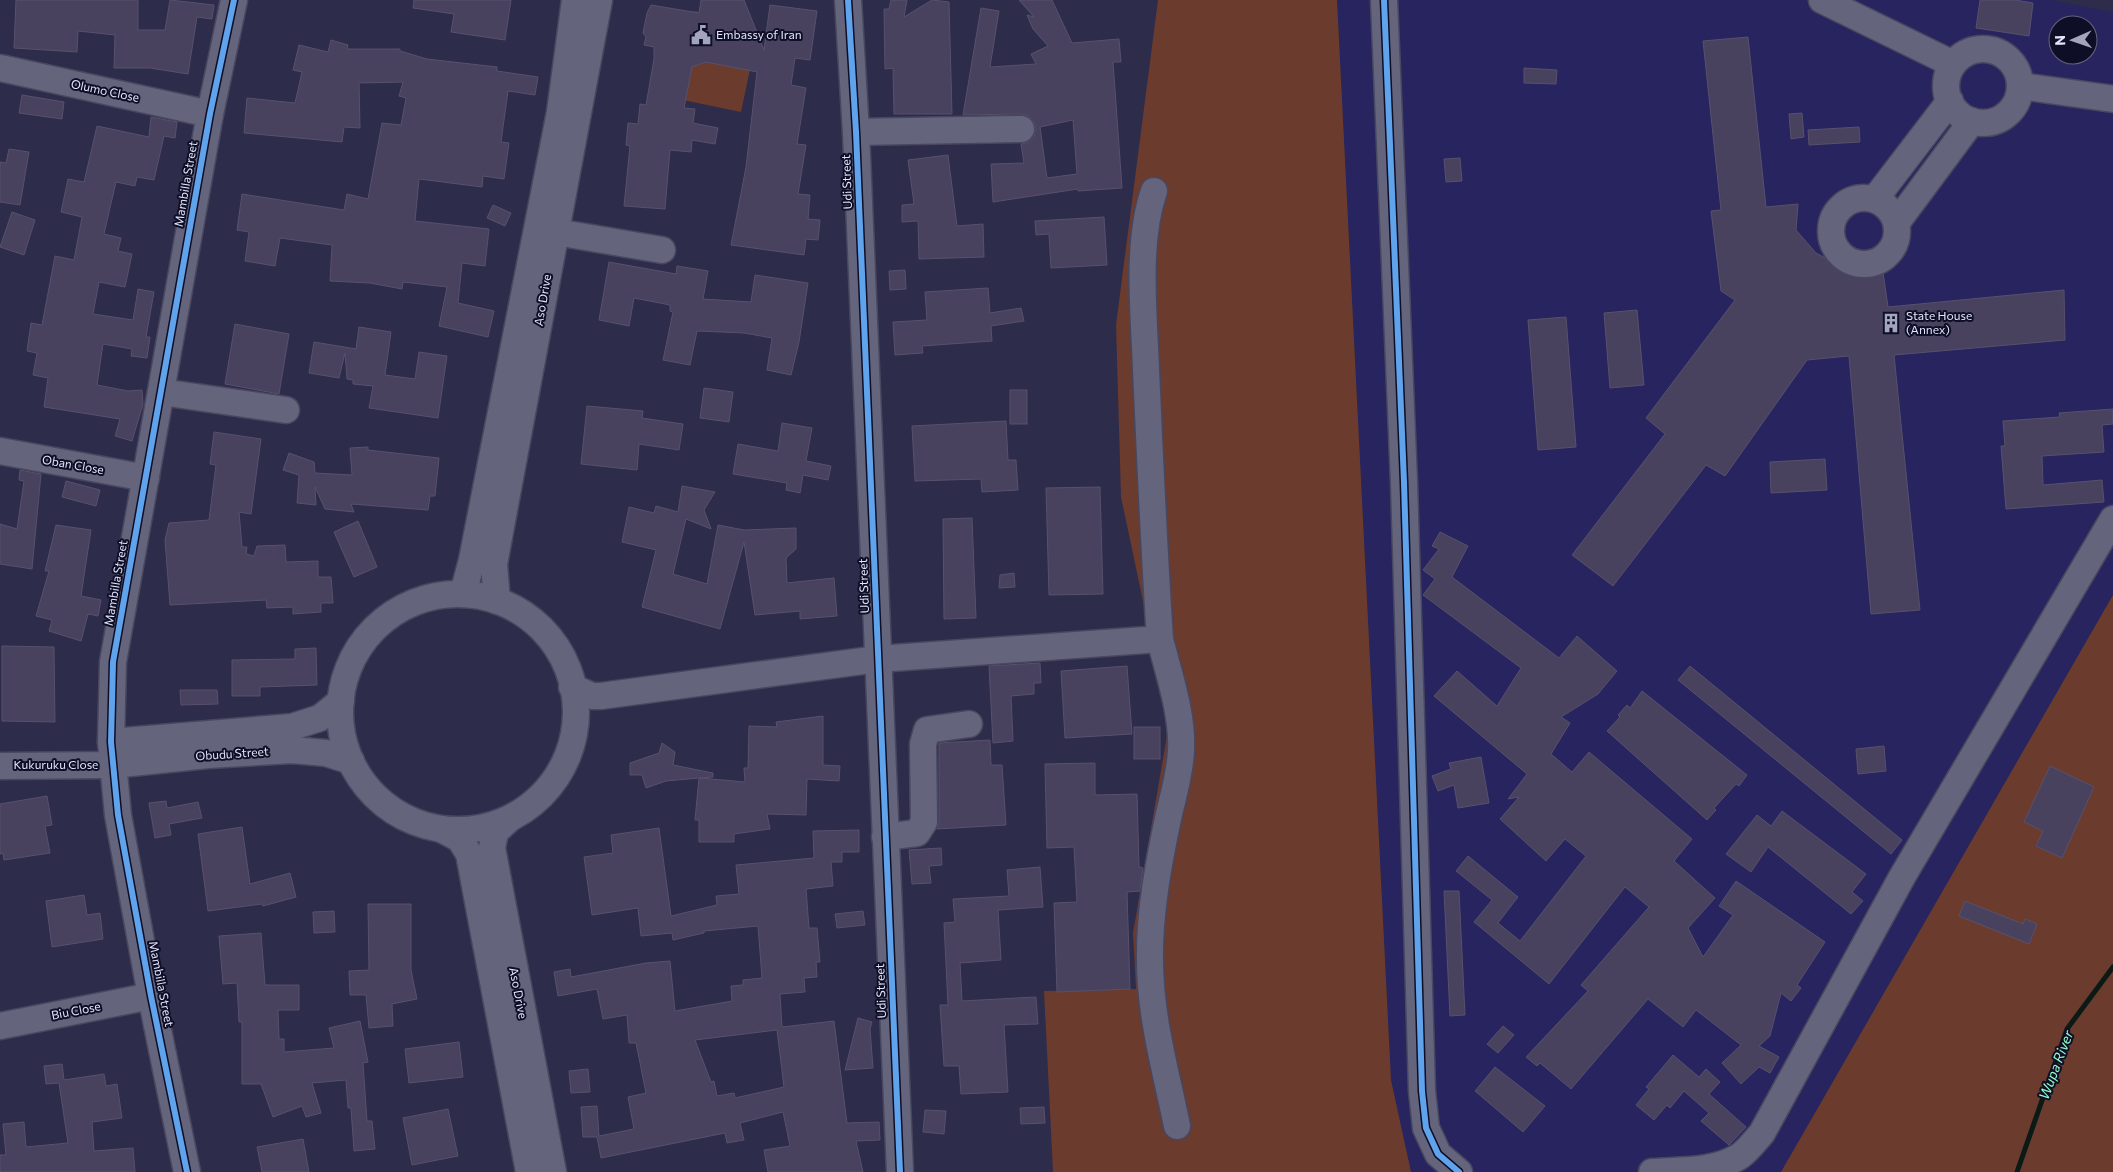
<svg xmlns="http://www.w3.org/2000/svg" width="2113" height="1172" viewBox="0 0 2113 1172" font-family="Commissioner,sans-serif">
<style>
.built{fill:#272460;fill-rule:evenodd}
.green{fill:#6b3b2e}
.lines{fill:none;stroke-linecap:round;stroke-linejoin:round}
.stream{stroke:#0c1a15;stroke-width:5}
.building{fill:#48425f;stroke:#57516c;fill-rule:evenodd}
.minor-casing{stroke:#48475f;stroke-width:29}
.minor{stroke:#64657c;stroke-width:26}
.cycleway-casing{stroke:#0e0e27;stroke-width:9}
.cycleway{stroke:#60a3ed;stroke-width:6}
.labels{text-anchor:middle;stroke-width:4;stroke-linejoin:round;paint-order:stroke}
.poi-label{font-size:12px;fill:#e2e5fb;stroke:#0e0e27;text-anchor:start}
.street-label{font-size:12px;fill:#e2e5fb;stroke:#0e0e27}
.water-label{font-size:14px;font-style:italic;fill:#90fec5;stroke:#0e0e27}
</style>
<rect width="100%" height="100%" fill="#2d2c4b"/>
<path class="built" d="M 1337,0 L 2050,0 L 2113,12 L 2113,595 L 1781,1172 L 1411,1172 L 1391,1080 ZM 2058,25 L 2088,25 L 2088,55 L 2058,55 Z"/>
<g class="green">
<polygon points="1158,0 1337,0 1391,1080 1411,1172 1053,1172 1044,991 1136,989 1133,933 1169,724 1121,497 1116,325"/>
<path d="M 688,11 L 702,12 L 708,62 L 743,69 L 747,52 L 756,41 L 741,112 L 649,93 L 687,93 C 693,66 682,38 688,11 Z"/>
<polygon points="2113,595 2113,1172 1781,1172"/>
</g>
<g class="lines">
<polyline class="stream" points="2017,1172 2067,1029 2113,967"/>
</g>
<g class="building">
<polygon points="16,0 138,0 138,30 165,30 170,0 214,5 212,19 197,17 188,74 150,68 114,68 115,35 78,31 77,52 14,48"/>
<polygon points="414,0 511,0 505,40 451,32 454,14 413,8"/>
<polygon points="701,0 744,0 764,50 770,5 817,11 810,60 795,58 791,85 806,88 797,144 806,145 798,194 810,195 808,219 820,220 818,240 806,239 804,255 731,245 746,167 757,72 706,62 692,67 684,108 695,109 693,123 718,128 715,144 692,140 691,152 670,150 665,209 624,206 630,146 626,145 628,123 638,124 640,104 646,105 654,59 654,47 644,45 646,37 643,33 647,13 651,5 699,13"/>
<polygon points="891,0 907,0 904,17 932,0 949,2 952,114 894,114 893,68 885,69 884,9 889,9"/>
<path d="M 1019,0 L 1052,0 L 1072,43 L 1119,39 L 1121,62 L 1113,62 L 1122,188 L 1078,191 L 1078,189 L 993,202 L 991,164 L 1024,163 L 1021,144 L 1028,142 L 1034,137 L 1036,129 L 1034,122 L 1029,116 L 1021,114 L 963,115 L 981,8 L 999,11 L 990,67 L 1036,64 L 1031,54 L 1048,46 L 1033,29 L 1027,15 L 1034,17 ZM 1073,120 L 1077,174 L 1047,178 L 1040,127 Z"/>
<polygon points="1980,0 2015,0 2033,3 2029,36 1976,28"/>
<polygon points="1748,37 1766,207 1798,204 1796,230 1816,253 1856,274 1883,272 1888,307 2064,290 2065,340 1894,355 1920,610 1871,614 1849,356 1807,360 1725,476 1706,465 1613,586 1572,555 1665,434 1646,418 1735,300 1721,291 1711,211 1721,210 1703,41"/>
<polygon points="331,40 348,45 347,49 400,49 400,51 427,59 497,67 497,71 538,77 535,95 508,91 501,142 509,143 504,179 483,176 482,187 419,179 415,221 489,229 485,266 462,263 458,303 494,311 488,337 439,326 447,287 403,282 402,289 370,283 330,281 332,245 280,238 275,266 245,261 249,232 237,230 242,194 344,210 347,194 368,199 382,123 401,125 406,98 399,96 403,82 359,83 360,128 344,127 342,142 244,133 247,98 295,103 302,72 293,70 299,45 328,52"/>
<polygon points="1524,68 1557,70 1556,84 1524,83"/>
<polygon points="22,95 64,102 62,119 19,113"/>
<polygon points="1802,113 1804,137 1791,139 1789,114"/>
<polygon points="151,117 177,122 175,138 164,136 154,180 137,177 135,186 116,182 104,234 121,238 118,251 132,254 125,287 99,282 93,314 133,320 138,289 154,292 146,337 150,337 147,358 131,356 132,349 103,344 97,385 128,391 142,390 143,404 132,441 115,436 120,419 44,407 48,378 33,375 37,353 27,351 31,323 42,325 55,256 74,260 82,217 61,212 68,179 84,182 97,126 149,137"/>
<polygon points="1859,127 1860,142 1809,145 1808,130"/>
<polygon points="9,149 29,152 20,205 0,202 0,162 6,163"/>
<polygon points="948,155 957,226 983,224 984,257 919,259 918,221 902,222 902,205 914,204 908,160"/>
<polygon points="1460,158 1462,181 1446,182 1444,159"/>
<polygon points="493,205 511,213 505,226 487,218"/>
<polygon points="12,212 35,220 24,255 0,247"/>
<polygon points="1104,217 1107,265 1051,268 1049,234 1036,235 1035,221"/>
<polygon points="609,262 676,274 677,266 708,271 703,299 751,302 755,275 808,283 799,342 791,375 767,370 772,338 744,333 697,331 690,365 663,360 673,312 670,311 670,305 634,298 629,326 599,320"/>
<polygon points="905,270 906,289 890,290 889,271"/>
<polygon points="988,288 990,313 1021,308 1024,321 991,326 992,341 922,346 923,353 895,355 893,322 927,320 925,292"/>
<polygon points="1637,310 1644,385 1610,388 1604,313"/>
<polygon points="1566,317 1576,447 1538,450 1528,320"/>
<polygon points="235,324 289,334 279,394 225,384"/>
<polygon points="359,327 391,332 385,375 415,379 419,352 447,356 438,418 369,408 373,386 353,384 353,380 347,379 345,353 339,378 309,373 314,342 356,349"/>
<polygon points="704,388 733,392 729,422 700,418"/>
<rect x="1010" y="390" width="17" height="34"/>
<polygon points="587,406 643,411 642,418 683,424 679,450 639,444 637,470 581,464"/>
<polygon points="2113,409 2113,424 2102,425 2104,452 2042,456 2043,485 2102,480 2104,502 2006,509 2001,446 2005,446 2003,421 2060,417 2059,413"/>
<polygon points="1006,421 1008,460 1016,460 1018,490 982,492 981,479 915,481 912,426"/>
<polygon points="782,423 812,428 806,461 831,466 828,480 803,475 800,493 786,490 787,483 733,474 738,444 778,451"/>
<polygon points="214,432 261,439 251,514 239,512 242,547 247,547 246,554 254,556 257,546 285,545 286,562 318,561 318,577 331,577 333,603 321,603 321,612 293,614 293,607 267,608 266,600 170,605 165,540 169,523 209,520 216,465 210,464"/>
<polygon points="368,447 368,450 439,458 435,496 430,496 428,510 351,504 354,512 325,509 315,487 316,505 297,503 299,475 283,470 289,453 314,462 315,473 352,475 350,448"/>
<polygon points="1825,459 1827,490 1771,493 1770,462"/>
<polygon points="20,470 41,474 32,569 0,564 0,524 17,529 24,481 19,480"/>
<polygon points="66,481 100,490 96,506 62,497"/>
<polygon points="682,486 715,492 704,510 711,529 686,519 673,574 707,584 718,525 744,530 796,528 796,549 786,558 787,583 834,578 837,616 800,619 800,611 755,615 744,542 720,629 642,607 656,550 622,542 629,507 654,513 656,506 678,512"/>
<polygon points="1100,487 1103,594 1049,595 1046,488"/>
<polygon points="972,518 976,618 944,619 943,519"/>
<polygon points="358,521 377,567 354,577 334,532"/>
<polygon points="56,525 91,530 81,596 101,600 98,616 88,614 81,641 49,631 52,620 36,616 49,571 45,571"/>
<polygon points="1440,532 1468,546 1452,577 1559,658 1577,636 1617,671 1598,694 1561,717 1570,723 1551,754 1572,772 1589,752 1692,839 1674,861 1715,898 1688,928 1703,957 1733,915 1719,906 1736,881 1825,942 1797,985 1801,988 1791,1001 1781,993 1770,1036 1759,1046 1779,1057 1770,1073 1759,1067 1741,1084 1722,1063 1741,1045 1696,1010 1683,1027 1648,999 1571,1089 1540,1063 1537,1066 1526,1057 1588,991 1581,985 1649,907 1625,887 1549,984 1474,922 1492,900 1456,871 1468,856 1518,897 1498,923 1520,941 1586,856 1565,839 1546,861 1500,819 1519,797 1508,799 1527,774 1434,696 1457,671 1497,706 1521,668 1423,595 1435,579 1423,570 1439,549 1432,546"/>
<polygon points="1014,573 1015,587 999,588 1000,575"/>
<polygon points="2,646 54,647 55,722 2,721"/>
<polygon points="316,648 317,685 260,687 260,696 232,696 232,660 295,659 295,649"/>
<polygon points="1040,663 1041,683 1034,683 1034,694 1011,696 1013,741 993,743 989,666"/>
<polygon points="1127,666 1132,734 1065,738 1061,671"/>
<polygon points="1690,666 1902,840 1891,854 1678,680"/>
<polygon points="180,690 217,690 218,704 181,705"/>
<polygon points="1642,691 1747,775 1739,786 1736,784 1714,808 1716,810 1707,820 1607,731 1620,717 1618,715 1627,705 1630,708"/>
<polygon points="823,716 823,765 840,766 839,781 807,779 806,815 767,814 770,829 734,834 734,842 699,842 699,820 695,820 699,778 666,781 646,788 642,775 630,775 630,763 659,753 662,743 675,752 673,765 713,773 713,777 700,778 745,782 744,768 748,768 749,726 777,727 776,722"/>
<rect x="1134" y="727" width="26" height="32"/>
<polygon points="990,740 991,765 1002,765 1006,825 937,829 939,822 939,743"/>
<polygon points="1884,746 1886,771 1858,774 1856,749"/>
<polygon points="1481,757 1489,803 1458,808 1454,785 1438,791 1432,776 1451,769 1449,763"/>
<polygon points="1095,763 1095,795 1137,794 1139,867 1143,868 1140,891 1127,892 1130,989 1057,992 1054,903 1077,902 1074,847 1047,848 1045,764"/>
<polygon points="2050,766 2094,787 2062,858 2036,846 2043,831 2024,822"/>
<polygon points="47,796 52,825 45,826 50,853 4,860 3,853 0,854 0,804"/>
<polygon points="166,801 167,808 198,802 202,818 169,824 171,835 155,838 149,803"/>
<polygon points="1782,811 1866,874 1852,892 1863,901 1851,914 1768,847 1751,872 1726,854 1757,815 1771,826"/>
<polygon points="242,827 250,884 290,873 296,897 263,906 262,904 208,911 198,834"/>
<path d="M 659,828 L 671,916 L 717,905 L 716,896 L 739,894 L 736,865 L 814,858 L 813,831 L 859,830 L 859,852 L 842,852 L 842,862 L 831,862 L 833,886 L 806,889 L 809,928 L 817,928 L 820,962 L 816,962 L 817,977 L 804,978 L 805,992 L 780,994 L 782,1027 L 834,1021 L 847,1123 L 879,1122 L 880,1140 L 856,1141 L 863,1172 L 768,1172 L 764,1150 L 790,1146 L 783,1112 L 740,1123 L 744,1140 L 727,1143 L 725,1133 L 601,1158 L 597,1137 L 583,1137 L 581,1107 L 597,1106 L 599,1136 L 634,1129 L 628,1097 L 646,1093 L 636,1043 L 629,1043 L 627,1015 L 603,1019 L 597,989 L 558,996 L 554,972 L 570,969 L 571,977 L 646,963 L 670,961 L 675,1011 L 732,1001 L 731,986 L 743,985 L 743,980 L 762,978 L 758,926 L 704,931 L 704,933 L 673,940 L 672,933 L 641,936 L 638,908 L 592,915 L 584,857 L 613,853 L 611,835 ZM 777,1030 L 784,1087 L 735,1098 L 734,1093 L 717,1096 L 714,1081 L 711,1082 L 695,1040 Z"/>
<polygon points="941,848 942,865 929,866 931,883 912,884 909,850"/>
<polygon points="1040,867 1043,907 998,910 1001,960 960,963 962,1001 1036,997 1038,1024 1004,1025 1008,1092 961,1094 959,1066 944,1066 940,1005 948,1005 944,923 955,922 953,899 1009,896 1007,870"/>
<polygon points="1444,891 1459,891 1465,1015 1450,1016"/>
<polygon points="84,895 87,915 100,913 103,939 52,947 46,901"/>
<polygon points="1965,901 2023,924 2025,919 2037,924 2029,944 1959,916"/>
<polygon points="368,904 411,904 411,970 417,999 392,1004 393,1026 369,1028 366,995 350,995 349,971 369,970"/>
<polygon points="334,911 335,932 314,933 313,912"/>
<polygon points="863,911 865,925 837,928 835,914"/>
<polygon points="261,933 265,985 299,985 299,1010 278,1010 279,1039 284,1039 284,1052 334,1048 329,1028 360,1021 368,1062 363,1063 367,1121 372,1121 375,1149 354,1151 351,1108 348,1108 346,1080 312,1083 321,1113 306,1117 302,1106 273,1117 261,1084 242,1084 242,1022 239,1022 237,983 223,984 219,936"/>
<polygon points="858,1018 872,1022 870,1029 873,1068 845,1070"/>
<polygon points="1503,1026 1514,1035 1498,1053 1487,1044"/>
<polygon points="459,1042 463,1077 409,1083 405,1049"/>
<polygon points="1673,1055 1699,1077 1706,1069 1720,1082 1709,1094 1746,1127 1729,1145 1701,1121 1709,1113 1684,1091 1670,1108 1667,1105 1654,1120 1636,1105 1649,1089 1646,1087"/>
<polygon points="62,1064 64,1080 104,1074 106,1086 117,1084 122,1118 92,1122 94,1151 133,1148 135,1172 0,1172 0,1155 6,1155 3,1124 24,1122 26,1147 68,1143 59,1083 46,1084 44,1066"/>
<polygon points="1495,1067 1545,1106 1523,1132 1475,1091"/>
<polygon points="588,1069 590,1092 571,1093 569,1071"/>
<polygon points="1044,1107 1045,1123 1021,1124 1020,1108"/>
<polygon points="448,1109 458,1156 412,1165 403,1118"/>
<polygon points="925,1110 946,1111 944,1134 923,1132"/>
<polygon points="303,1139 309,1172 262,1172 257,1147"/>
</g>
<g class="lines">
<defs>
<g id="minor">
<polyline points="848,0 856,132 900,1172"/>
<polyline points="1384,0 1404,482 1422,1091 1426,1128 1438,1154 1459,1172"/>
<polyline points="1822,0 1953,64"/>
<circle cx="1983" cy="86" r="37"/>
<polyline points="0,68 210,114"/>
<polyline points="2020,86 2113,99"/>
<polyline points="856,132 1021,129"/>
<circle cx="1864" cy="231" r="33"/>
<polyline points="1875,199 1950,101"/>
<polyline points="1897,222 1972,121"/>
<polyline points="556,232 662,250"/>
<polyline points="161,392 286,410"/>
<polyline points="0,451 146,478"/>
<polyline points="463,594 472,560 560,112 575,0"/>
<circle cx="458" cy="712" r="118"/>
<polyline points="497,601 494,564 599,0"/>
<path d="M 1160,639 C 1169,675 1183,714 1181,751 C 1180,773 1174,793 1169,814 C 1159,861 1149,913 1150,961 C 1150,1016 1166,1072 1177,1126"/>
<path d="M 572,687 L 592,696 L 601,696 L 878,659 L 1160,639 C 1154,549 1150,459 1146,369 C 1144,314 1136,243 1154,191"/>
<polyline points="111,742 292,727 320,718 341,701"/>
<polyline points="0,766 112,765 208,755 292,750 326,753 351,761"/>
<polyline points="509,819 495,832 492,848 553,1172"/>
<polyline points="443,830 460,839 469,854 529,1172"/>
<polyline points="885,837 917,833 924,822 923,744 927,730 969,724"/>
<polyline points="0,1026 151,996"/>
<polyline points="187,1172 151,996 118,815 111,742 113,662 210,114 234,0"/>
<path d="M 1652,1172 C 1681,1170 1715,1172 1740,1156 C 1748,1150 1755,1141 1762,1133 L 1902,877 L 2113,519"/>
</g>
</defs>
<use href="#minor" class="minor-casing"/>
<use href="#minor" class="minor"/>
<defs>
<g id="cycleway">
<polyline points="848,0 856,132 900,1172"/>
<polyline points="1384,0 1404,482 1422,1091 1426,1128 1438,1154 1459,1172"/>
<polyline points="187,1172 151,996 118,815 111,742 113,662 210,114 234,0"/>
</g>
</defs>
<use href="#cycleway" class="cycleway-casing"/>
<use href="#cycleway" class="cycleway"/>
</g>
<defs>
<symbol id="civic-bare" viewBox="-9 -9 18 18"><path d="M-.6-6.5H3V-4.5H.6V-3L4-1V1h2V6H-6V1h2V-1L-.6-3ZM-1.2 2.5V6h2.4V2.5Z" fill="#a3a4bd" stroke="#0e0e27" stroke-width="2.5" paint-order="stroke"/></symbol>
<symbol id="building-bare" viewBox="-9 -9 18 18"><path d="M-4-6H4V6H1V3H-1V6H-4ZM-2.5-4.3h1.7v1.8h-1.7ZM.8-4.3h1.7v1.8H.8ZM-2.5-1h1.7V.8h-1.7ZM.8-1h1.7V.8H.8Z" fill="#a3a4bd" stroke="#0e0e27" stroke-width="2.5" paint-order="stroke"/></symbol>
</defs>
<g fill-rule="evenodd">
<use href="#civic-bare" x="687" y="21" width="28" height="28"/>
<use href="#building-bare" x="1877" y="309" width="28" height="28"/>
</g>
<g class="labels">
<g class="poi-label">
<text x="716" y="39">Embassy of Iran</text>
<text x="1906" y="320">State House<tspan x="1906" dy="14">(Annex)</tspan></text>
</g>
<g class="street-label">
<text transform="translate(105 91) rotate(12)" y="4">Olumo Close</text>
<text transform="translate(847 182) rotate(-92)" y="4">Udi Street</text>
<text transform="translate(186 184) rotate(-80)" y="4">Mambilla Street</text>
<text transform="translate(543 300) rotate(-80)" y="4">Aso Drive</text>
<text transform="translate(73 465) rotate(10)" y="4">Oban Close</text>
<text transform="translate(116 583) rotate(-80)" y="4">Mambilla Street</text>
<text transform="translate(864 586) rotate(-92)" y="4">Udi Street</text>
<text transform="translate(232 754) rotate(-4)" y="4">Obudu Street</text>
<text x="56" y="769">Kukuruku Close</text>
<text transform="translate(161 984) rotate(79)" y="4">Mambilla Street</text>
<text transform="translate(881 991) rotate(-92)" y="4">Udi Street</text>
<text transform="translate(518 993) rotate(79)" y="4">Aso Drive</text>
<text transform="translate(76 1011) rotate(-11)" y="4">Biu Close</text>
</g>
<g class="water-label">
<text transform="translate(2056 1065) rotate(-69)" y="5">Wupa River</text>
</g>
</g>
<g transform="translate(2073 40) rotate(268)"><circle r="24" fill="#0e0e27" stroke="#63647c"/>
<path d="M0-4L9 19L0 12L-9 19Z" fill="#a3a4bd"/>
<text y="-8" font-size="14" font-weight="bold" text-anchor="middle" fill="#e2e5fb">N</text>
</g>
</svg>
